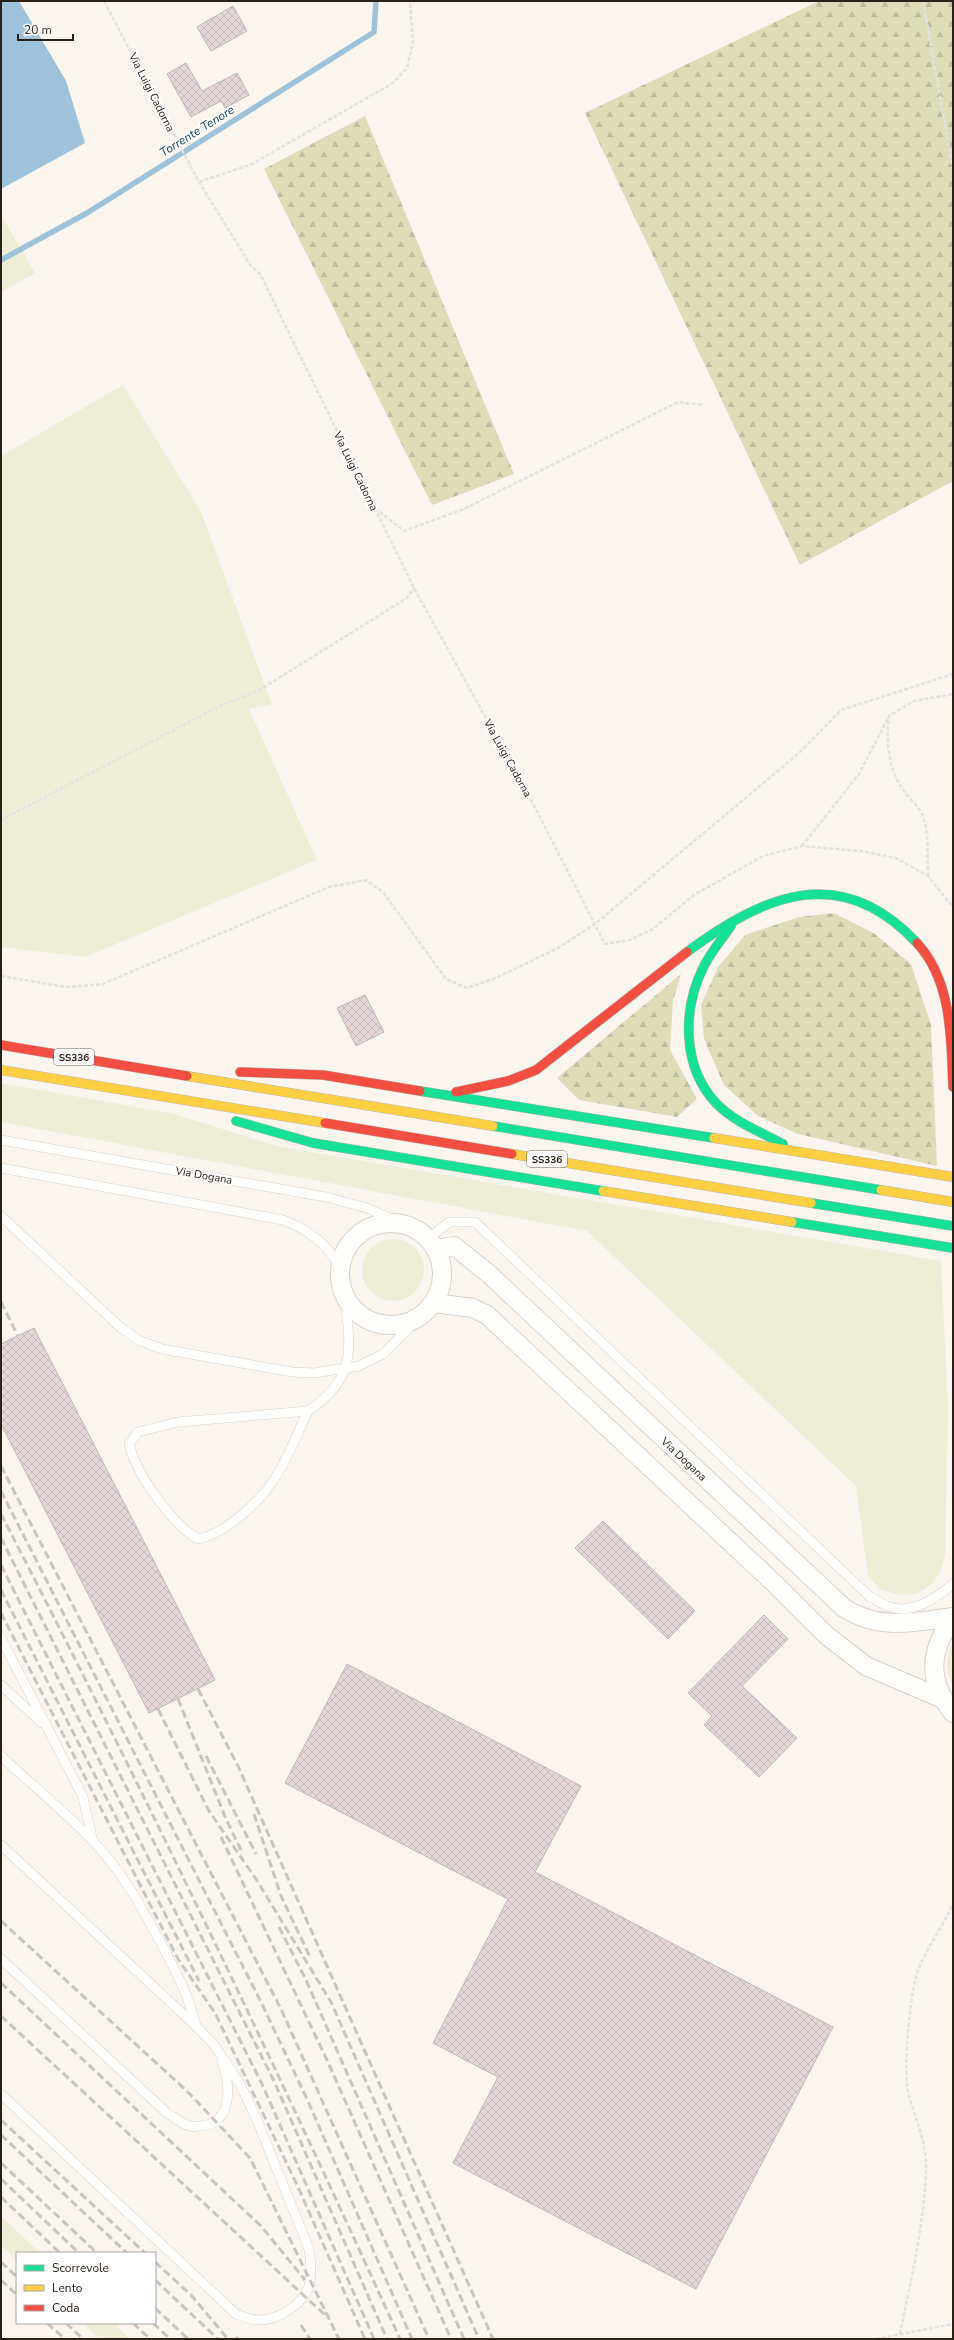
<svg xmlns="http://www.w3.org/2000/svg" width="954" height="2340" viewBox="0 0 954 2340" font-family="'Nunito Sans',sans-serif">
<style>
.grass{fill:#eeeed6}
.forest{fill:url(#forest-firs)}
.water{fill:#9ec2da}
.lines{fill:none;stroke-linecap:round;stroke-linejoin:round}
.stream{stroke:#9ec2da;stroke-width:5.5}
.building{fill:url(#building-cross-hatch);stroke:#beb6b6}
.lane-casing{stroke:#d9d2cb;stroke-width:10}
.street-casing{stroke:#d9d2cb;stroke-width:20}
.fast-casing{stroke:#bfb1a8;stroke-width:10}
.slow-casing{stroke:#bfb1a8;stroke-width:10}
.jam-casing{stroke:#bfb1a8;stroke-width:10}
.path{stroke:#e4e2e0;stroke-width:2.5;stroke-dasharray:4 2;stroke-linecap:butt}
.lane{stroke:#fefefd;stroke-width:9}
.street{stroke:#fefefd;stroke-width:18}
.fast{stroke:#16e098;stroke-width:9}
.slow{stroke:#ffcf43;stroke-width:9}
.jam{stroke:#f24e42;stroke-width:9}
.rail{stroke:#c6c5c2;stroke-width:3;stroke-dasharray:8 4;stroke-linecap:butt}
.labels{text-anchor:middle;stroke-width:4;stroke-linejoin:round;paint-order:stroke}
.shield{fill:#fff;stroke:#69645d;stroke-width:1}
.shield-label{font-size:10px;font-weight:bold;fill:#292118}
.street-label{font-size:11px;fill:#292118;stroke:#fff}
.water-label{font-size:12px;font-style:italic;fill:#113c56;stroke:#fff}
</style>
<defs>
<pattern id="forest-firs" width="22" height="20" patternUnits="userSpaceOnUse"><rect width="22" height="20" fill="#ddddba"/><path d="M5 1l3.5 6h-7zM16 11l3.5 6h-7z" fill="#bebd9f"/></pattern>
<pattern id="building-cross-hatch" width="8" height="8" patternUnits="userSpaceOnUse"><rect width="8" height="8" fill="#e5d7d9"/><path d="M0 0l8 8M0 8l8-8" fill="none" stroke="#c4b8ba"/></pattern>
</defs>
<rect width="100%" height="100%" fill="#faf5ef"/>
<g class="grass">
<polygon points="1,215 35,273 1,292"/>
<polygon points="123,385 201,512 272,705 249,709 317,860 85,957 1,947 1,456"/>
<polygon points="1,1083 175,1114 277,1146 941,1261 948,1408 945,1555 941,1570 932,1584 917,1594 900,1595 880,1589 868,1576 856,1486 587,1231 1,1122"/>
<circle cx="393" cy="1270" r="31"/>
<path d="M 953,1643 L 953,1686 C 946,1673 945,1657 953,1643 Z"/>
<polygon points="1,2216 40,2253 17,2253 17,2260 1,2245"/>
<polygon points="82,2323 114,2323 130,2339 99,2339"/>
</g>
<g class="forest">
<polygon points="819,1 953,1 953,481 800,565 585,113"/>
<polygon points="365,116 514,474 432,505 264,169"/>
<polygon points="834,913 875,934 911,964 931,1025 937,1166 798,1134 758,1116 724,1085 704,1039 701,1005 718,967 745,935 799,917"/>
<polygon points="681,974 673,1001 670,1050 697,1099 677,1117 579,1100 557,1078"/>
</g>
<polygon class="water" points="1,1 19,1 66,81 85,143 1,189"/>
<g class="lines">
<polyline class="stream" points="1,260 87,213 374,32 376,1"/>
</g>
<g class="building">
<polygon points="233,6 247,31 211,51 197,27"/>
<polygon points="186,63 202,91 237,73 249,95 225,108 221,101 191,117 167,74"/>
<polygon points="365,995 384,1032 356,1046 337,1008"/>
<polygon points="34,1328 215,1680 149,1713 1,1424 1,1344"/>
<polygon points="603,1521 695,1611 668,1639 575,1548"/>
<polygon points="764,1615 788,1639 742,1686 797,1738 759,1777 704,1725 712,1716 688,1693"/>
<polygon points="347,1664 581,1786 535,1872 833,2027 696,2289 453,2163 498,2077 433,2043 508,1899 285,1783"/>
</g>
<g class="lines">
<defs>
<g id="lane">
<polyline points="1,1140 326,1197 367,1208 403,1224"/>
<path d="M 1,1168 L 283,1220 C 308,1229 326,1243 339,1265"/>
<polyline points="1,1216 120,1327 138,1340 162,1349 292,1372 314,1373 359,1366 383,1354 423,1314"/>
<path d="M 428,1239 L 449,1222 L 475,1222 L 870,1597 C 877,1600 883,1605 890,1607 C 913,1615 937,1597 953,1584"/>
<path d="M 308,1411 C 298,1432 289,1455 277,1475 C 263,1499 226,1534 198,1539 C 172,1524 136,1474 129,1444 L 138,1432 L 178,1422 L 308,1411 C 356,1379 351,1351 345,1299"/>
<polyline points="1,1638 83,1797 93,1842"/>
<polyline points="1,1685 42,1723"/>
<path d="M 1,1756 C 34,1787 71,1816 101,1850 C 126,1878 144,1912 162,1945 C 176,1972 189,1996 196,2026"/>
<path d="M 1,1845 L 196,2026 L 215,2046 L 240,2084 L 257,2120 L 309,2249 C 311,2261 312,2274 309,2286 C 303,2305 277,2321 257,2320 C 250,2320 243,2316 236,2314 L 1,2094"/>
<path d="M 1,1959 L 167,2113 C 174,2117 181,2123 189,2126 C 192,2127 197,2126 201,2126 C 233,2124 231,2083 222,2062"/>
</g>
<g id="street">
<circle cx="391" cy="1274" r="51"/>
<path d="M 436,1249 L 454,1246 L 489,1274 L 844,1608 C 880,1631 913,1622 953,1617"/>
<polyline points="434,1303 473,1308 487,1315 774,1583 826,1635 866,1666 943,1699"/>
<path d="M 953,1618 C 929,1651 927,1681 953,1713"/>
</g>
<g id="fast">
<path d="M 731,926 C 722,939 711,952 704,966 C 682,1009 682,1067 716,1103 C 734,1122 761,1132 783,1144"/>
<path d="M 687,952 C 764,895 841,861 917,943"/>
<polyline points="420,1091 714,1138"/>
<polyline points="236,1121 313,1143 603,1191"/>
<polyline points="493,1126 881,1190"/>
<polyline points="811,1203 953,1226"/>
<polyline points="792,1222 953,1248"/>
</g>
<g id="slow">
<polyline points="1,1070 325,1123"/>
<polyline points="187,1076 493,1126"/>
<polyline points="714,1138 953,1177"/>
<polyline points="512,1154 811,1203"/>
<polyline points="881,1190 953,1202"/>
<polyline points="603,1191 792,1222"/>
</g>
<g id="jam">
<path d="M 917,943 C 952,981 951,1038 953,1087"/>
<polyline points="1,1045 187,1076"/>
<polyline points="240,1072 323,1075 420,1091"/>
<polyline points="456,1092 508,1081 536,1070 687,952"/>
<polyline points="325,1123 512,1154"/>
</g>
</defs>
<use href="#lane" class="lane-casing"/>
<use href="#street" class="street-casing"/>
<use href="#fast" class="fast-casing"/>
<use href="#slow" class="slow-casing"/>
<use href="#jam" class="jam-casing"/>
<g class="path">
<polyline points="104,1 199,182 251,266 260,274 414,588 529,796 605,944 630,940 653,929 694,895 763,856 802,846 861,851 896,858 928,876 953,907"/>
<polyline points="923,1 953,169"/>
<polyline points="199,182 252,164 393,83 407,68 413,42 410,1"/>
<polyline points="375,508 404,531 464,509 678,402 703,405"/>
<polyline points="1,820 220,706 258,691 407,598 414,588"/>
<polyline points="802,846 859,774 888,718"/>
<path d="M 928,876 C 927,857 930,830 921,812 C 915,802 905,795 900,785 C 888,764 886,740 889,716 L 914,701 L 953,694"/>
<polyline points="1,976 66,987 103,984 329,887 366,880 383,892 446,979 467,988 498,977 558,948 595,924 798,754 841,710 953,674"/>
<path d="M 900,2334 C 911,2280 924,2225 926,2170 C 927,2140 914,2118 908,2091 C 903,2069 910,1985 920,1965 C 930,1944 943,1925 953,1904"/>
<polyline points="876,2339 953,2324"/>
</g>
<use href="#lane" class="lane"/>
<use href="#street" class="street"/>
<use href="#fast" class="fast"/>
<use href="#slow" class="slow"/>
<use href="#jam" class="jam"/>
<g class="rail">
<polyline points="1,1302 18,1336"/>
<polyline points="1,1466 281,2009 429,2339"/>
<polyline points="1,1491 261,2002 307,2099 412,2339"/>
<path d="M 1,1514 C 141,1785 274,2061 400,2339"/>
<polyline points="1,1538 274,2081 387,2339"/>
<polyline points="1,1565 262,2084 374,2339"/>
<polyline points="1,1590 199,1981"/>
<polyline points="1,1613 178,1959 215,2013 298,2187 365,2339"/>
<polyline points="198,1689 238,1766 493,2339"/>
<polyline points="178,1699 226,1819 241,1850"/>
<polyline points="158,1709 209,1811 256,1879 331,2002 479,2339"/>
<polyline points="206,1756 256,1854"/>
<polyline points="254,1814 281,1896 310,1957"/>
<polyline points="221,1837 327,2060 451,2339"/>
<polyline points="1,1921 188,2092 250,2158 339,2339"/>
<polyline points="279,1927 306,1980 464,2339"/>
<polyline points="1,1983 261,2226 305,2280"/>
<polyline points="1,2016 325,2315"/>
<polyline points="1,2120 145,2253"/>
<polyline points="1,2135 127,2253"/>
<polyline points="1,2163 97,2253"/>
<polyline points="1,2179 79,2253"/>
<polyline points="1,2197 60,2253"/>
<polyline points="1,2262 17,2277"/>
<polyline points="155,2262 191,2295 228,2339"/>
<polyline points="1,2280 17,2295"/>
<polyline points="155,2280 218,2339"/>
<polyline points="155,2308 188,2339"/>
<polyline points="47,2323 65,2339"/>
<polyline points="66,2323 83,2339"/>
<polyline points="133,2323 150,2339"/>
<polyline points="153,2323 170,2339"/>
<polyline points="301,2325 310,2339"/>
<polyline points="236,2337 238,2339"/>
</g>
</g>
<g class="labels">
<g class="shield">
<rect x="54" y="1049" width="40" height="16" rx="3"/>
<rect x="527" y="1151" width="40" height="16" rx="3"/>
</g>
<g class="shield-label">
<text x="74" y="1061">SS336</text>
<text x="547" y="1163">SS336</text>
</g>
<g class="street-label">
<text transform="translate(152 92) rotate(63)" y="4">Via Luigi Cadorna</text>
<text transform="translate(356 471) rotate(64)" y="4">Via Luigi Cadorna</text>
<text transform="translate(508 758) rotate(61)" y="4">Via Luigi Cadorna</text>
<text transform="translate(204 1175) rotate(10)" y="4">Via Dogana</text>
<text transform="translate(684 1459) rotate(43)" y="4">Via Dogana</text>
</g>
<g class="water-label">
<text transform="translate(197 131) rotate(-32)" y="4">Torrente Tenore</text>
</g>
</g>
<rect width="954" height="2340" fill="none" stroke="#292118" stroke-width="4"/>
<rect x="16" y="2252" width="140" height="72" fill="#ffffff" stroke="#a9a6a3"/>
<rect x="24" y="2265" width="20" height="6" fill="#16e098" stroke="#a9a6a3"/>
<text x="52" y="2272" font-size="12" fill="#292118">Scorrevole</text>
<rect x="24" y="2285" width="20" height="6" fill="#ffcf43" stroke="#a9a6a3"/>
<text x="52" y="2292" font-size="12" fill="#292118">Lento</text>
<rect x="24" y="2305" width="20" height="6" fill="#f24e42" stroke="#a9a6a3"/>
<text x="52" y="2312" font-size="12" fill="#292118">Coda</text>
<path d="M18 34v6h55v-6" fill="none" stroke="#292118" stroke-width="2"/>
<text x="24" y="34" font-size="12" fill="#292118" stroke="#ffffff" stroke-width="3" paint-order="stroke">20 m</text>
</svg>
